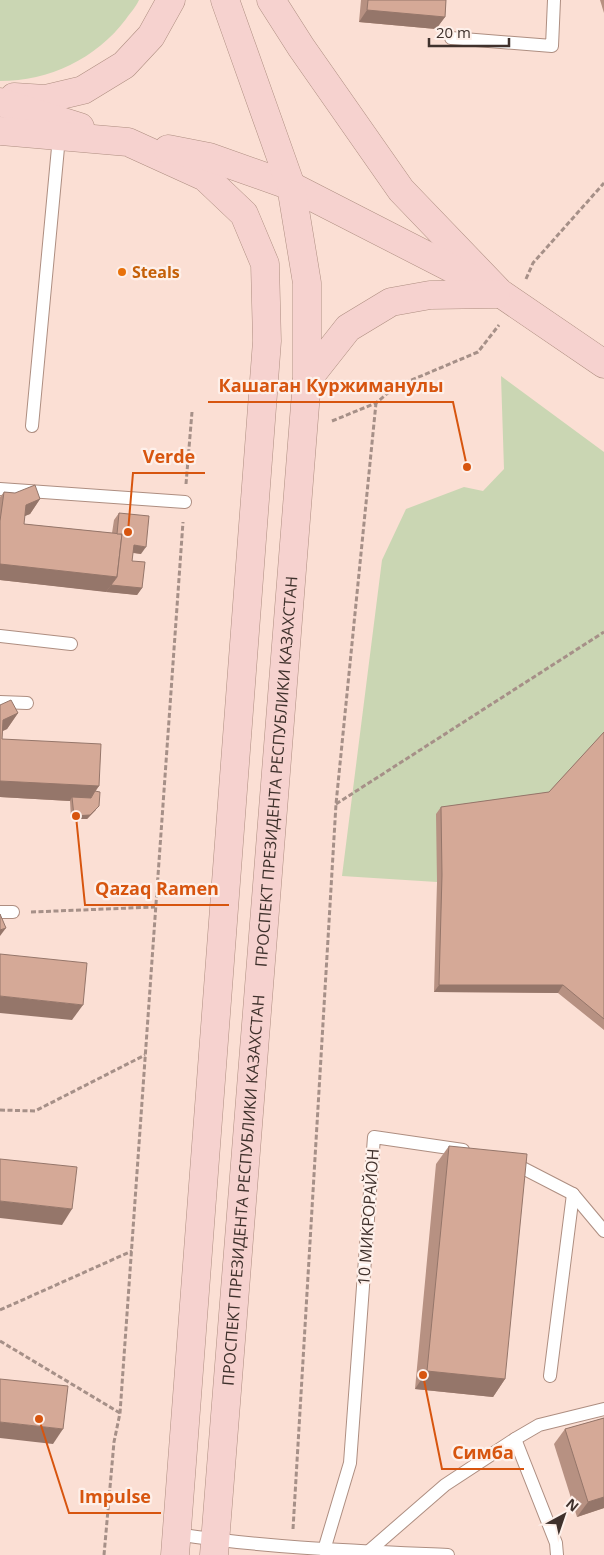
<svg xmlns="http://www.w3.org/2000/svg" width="604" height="1555" viewBox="0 0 604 1555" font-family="'Open Sans',sans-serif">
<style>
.green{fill:#cad6b3}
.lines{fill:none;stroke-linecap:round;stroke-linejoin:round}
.service-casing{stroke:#ae8e81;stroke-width:14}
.secondary-casing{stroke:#ae8e81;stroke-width:29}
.path{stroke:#a69088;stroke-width:3;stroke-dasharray:5 2.5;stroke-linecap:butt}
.service{stroke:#fff;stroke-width:12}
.secondary{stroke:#f6d2cf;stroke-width:28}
.wall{fill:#b79182}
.shaded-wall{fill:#95766a}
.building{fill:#d5a997;stroke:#95766a}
.food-dot{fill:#e8710a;stroke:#fef0ea;stroke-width:2}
.labels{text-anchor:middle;stroke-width:4.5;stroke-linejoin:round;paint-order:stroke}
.food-label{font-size:16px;font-weight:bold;fill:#c56008;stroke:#fef0ea;text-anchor:start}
.street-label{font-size:16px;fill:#3f312c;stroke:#fef0ea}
.leader{fill:none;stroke:#d7550f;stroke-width:2}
.callout-dot{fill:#d7550f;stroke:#fef0ea;stroke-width:2}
.callout-label{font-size:18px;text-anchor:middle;font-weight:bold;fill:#d7550f;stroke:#fef0ea;stroke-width:4.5;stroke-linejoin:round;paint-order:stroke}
</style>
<rect width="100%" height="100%" fill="#fbdfd4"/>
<g class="green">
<path d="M 0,0 L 139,0 C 136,7 130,13 126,19 C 96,59 49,81 0,81 Z"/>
<polygon points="501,376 604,452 604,733 544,799 437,882 342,876 382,560 406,509 464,487 483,491 504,469"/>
</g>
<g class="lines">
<defs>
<g id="service">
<polyline points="451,38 552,46 554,0"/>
<polyline points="32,426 59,137"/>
<polyline points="0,489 185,502"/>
<polyline points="0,636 71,644"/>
<polyline points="0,702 27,703"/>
<polyline points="0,912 13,912"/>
<polyline points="511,1162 573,1194 604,1231"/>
<polyline points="550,1376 573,1194"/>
<polyline points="515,1439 556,1543 557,1555"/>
<path d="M 176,1534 C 266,1548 357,1551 448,1555"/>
<polyline points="324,1550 350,1463 374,1137 463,1150"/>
<polyline points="369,1551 445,1485 515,1439 539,1425 604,1409"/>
</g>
<g id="secondary">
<polyline points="271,0 301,47 401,190 500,293 604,364"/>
<polyline points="14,97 45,99 83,90 124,65 151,36 171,0"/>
<polyline points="0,102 80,127"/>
<polyline points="0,131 128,142 205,177 244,214 265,264 267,341 175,1555"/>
<polyline points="168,149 209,157 291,186 500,293"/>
<polyline points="307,380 348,328 391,302 430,295 496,294"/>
<path id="s1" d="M 214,1555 L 307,380 L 307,283 L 291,186 L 225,0"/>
</g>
</defs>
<use href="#service" class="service-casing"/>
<use href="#secondary" class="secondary-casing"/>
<g class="path">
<polyline points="526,279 533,263 604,183"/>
<polyline points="332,421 376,403 395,387 478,352 499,325"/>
<polyline points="186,484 192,412"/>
<polyline points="336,804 604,632"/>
<polyline points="31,912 155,907"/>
<polyline points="0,1110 35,1111 145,1055"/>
<polyline points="0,1310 132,1251"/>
<polyline points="0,1341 120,1413"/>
<polyline points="293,1529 336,804 376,403"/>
<polyline points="104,1555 114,1442 120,1413 183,522"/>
</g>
<use href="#service" class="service"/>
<use href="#secondary" class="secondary"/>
</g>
<g class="wall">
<polygon points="361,0 446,0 445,17 436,29 359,22"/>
<polygon points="600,0 604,0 604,13"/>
<polygon points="4,492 40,499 30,514 24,516 24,524 112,533 114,520 119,513 141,554 133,553 132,561 142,588 137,595 0,580 0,497"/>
<polygon points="0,705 18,713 7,729 3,731 2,739 99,786 95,791 96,810 87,819 71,819 70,801 0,797"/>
<polygon points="604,732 604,1030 558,993 434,992 437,882 436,814 441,807 549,792"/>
<polygon points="449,1146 505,1379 493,1397 415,1389 436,1164"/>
<polygon points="604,1418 604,1508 577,1517 554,1444 565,1429"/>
</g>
<g class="shaded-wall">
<polygon points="367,10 445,17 436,29 359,22"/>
<polygon points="40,499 30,514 15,520 26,505"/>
<polygon points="134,545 146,547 141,554 129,552"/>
<polygon points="0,564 117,577 106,592 0,580"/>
<polygon points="111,585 142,588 137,595 106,592"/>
<polygon points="18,713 7,729 0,732 3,720"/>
<polygon points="0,781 99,786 88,802 72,797 70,801 0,797"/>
<polygon points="99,806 87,819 71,819 74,816"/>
<polygon points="6,928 0,936 0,930"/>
<polygon points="439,985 563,985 558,993 434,992"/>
<polygon points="0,996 83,1005 72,1020 0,1013"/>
<polygon points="0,1201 72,1209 62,1225 0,1218"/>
<polygon points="427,1371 505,1379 493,1397 415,1389"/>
<polygon points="0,1422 63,1429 53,1444 0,1438"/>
<polygon points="604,1497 604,1508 577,1517 588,1502"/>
</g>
<g class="building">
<polygon points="368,0 446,0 445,17 367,10"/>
<polygon points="35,485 40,499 26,505 24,524 122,534 117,577 0,564 0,521 4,492 15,493"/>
<polygon points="119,513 149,516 146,547 134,545 132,561 145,562 142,588 111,585 117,577 122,534 117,534"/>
<polygon points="11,700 18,713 3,720 2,739 101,744 99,786 0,781 0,705"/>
<polygon points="604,732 604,1019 563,985 439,985 442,875 441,807 549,792"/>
<polygon points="95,791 100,792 99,806 90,815 74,816 72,797 91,798"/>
<polygon points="0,914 6,928 0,930"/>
<polygon points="0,954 87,963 83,1005 0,996"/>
<polygon points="449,1146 527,1154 505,1379 427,1371"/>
<polygon points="0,1159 77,1167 72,1209 0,1201"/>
<polygon points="0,1379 68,1386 63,1429 0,1422"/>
<polygon points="604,1418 604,1497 588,1502 565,1429"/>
</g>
<circle class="food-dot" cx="122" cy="272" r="5"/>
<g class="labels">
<g class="food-label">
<text x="132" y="278">Steals</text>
</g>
<g class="street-label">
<text dy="6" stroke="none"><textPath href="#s1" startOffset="786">ПРОСПЕКТ ПРЕЗИДЕНТА РЕСПУБЛИКИ КАЗАХСТАН</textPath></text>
<text dy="6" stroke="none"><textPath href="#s1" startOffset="366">ПРОСПЕКТ ПРЕЗИДЕНТА РЕСПУБЛИКИ КАЗАХСТАН</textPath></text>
<text transform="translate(368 1217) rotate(-86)" y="6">10 МИКРОРАЙОН</text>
</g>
</g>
<path class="leader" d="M467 467L453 402H208M128 532L133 473H205M76 816L85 905H229M423 1375L442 1469H524M39 1419L69 1513H161"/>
<g class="callout-dot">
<circle cx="467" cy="467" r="5"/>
<circle cx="128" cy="532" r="5"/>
<circle cx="76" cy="816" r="5"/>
<circle cx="423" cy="1375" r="5"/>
<circle cx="39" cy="1419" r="5"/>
</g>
<g class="callout-label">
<text x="331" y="392">Кашаган Куржиманулы</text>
<text x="169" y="463">Verde</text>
<text x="157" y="895">Qazaq Ramen</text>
<text x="483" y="1459">Симба</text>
<text x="115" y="1503">Impulse</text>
</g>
<g transform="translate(564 1515) rotate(40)" stroke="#fef0ea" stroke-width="4" paint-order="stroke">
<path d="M0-4L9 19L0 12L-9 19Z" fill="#3f312c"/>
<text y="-8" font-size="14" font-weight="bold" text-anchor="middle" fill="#3f312c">N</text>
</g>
<path d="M429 38v8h80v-8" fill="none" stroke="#3f312c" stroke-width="2.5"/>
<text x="436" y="38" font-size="15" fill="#3f312c" stroke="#fef0ea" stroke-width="4" paint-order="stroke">20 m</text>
</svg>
